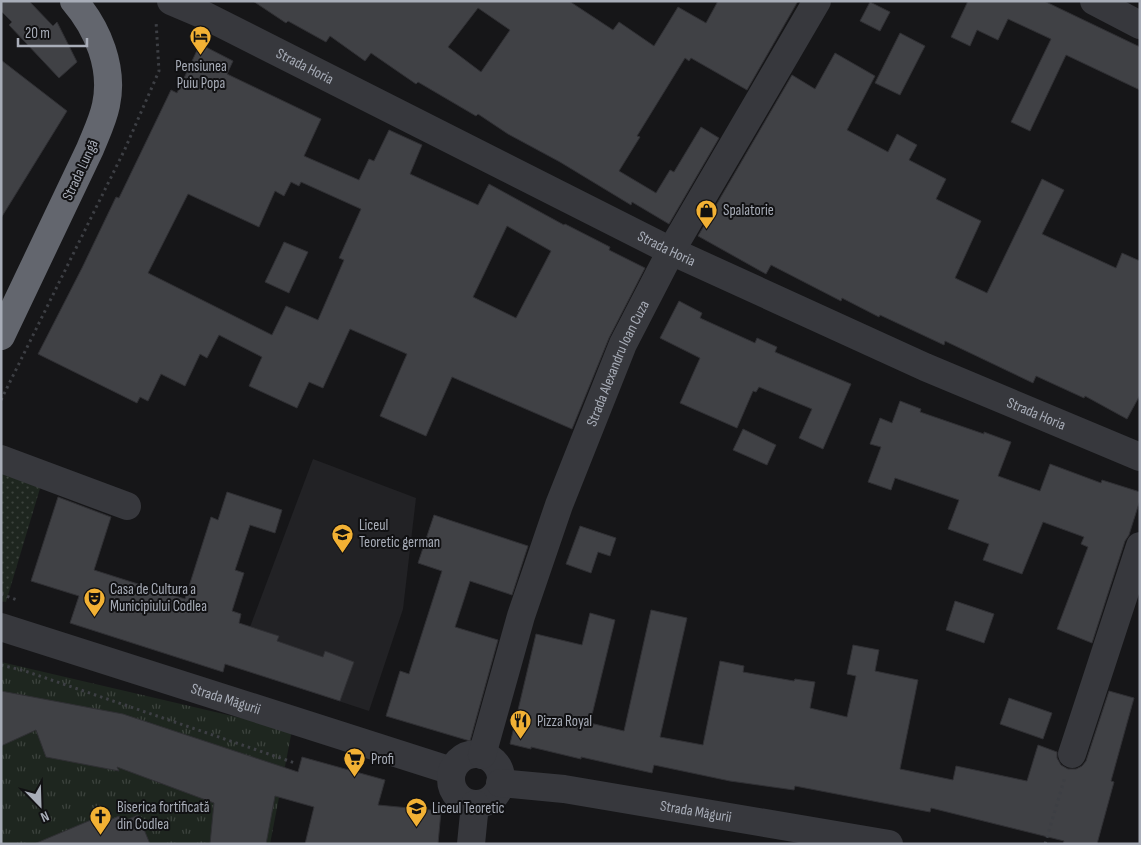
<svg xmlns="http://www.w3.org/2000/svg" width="1141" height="845" viewBox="0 0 1141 845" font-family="'Sofia Sans Condensed',sans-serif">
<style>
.built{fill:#222225}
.grass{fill:url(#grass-tufts)}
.park{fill:url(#park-dots)}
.building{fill:#404145;stroke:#303034;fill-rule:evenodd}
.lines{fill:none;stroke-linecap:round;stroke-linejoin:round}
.path{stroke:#3d3f44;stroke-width:3;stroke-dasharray:2.5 4;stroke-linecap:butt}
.minor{stroke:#37383d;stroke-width:28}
.highway{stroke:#63666e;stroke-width:28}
.labels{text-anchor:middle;stroke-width:4;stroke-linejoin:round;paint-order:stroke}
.poi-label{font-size:15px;fill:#a8adb8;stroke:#111113;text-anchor:start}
.street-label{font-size:15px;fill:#a8adb8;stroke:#111113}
</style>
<defs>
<pattern id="grass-tufts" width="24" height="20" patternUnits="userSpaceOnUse" patternTransform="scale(1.25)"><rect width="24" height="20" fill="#1e261f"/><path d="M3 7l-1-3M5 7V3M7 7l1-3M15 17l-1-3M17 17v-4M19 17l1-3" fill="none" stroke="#3c433d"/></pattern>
<pattern id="park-dots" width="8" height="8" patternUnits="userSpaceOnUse" patternTransform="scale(1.25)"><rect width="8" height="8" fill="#1e261f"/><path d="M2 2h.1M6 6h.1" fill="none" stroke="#3c433d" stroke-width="1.8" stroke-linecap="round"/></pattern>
</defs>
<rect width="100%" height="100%" fill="#161618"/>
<polygon class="built" points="313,459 416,498 403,609 369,711 235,667"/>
<polygon class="grass" points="1,662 292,730 270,844 1,844"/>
<polygon class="park" points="1,473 41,485 6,602 1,601"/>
<g class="building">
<polygon points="1,1 29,1 53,26 57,22 77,62 59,78 9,25 12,22 1,11"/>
<path d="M 253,1 L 569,1 L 613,30 L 619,22 L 654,46 L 678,7 L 706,23 L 718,1 L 798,1 L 747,90 L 691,58 L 689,61 L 685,58 L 637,136 L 640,137 L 619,171 L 656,193 L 670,170 L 674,172 L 701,127 L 719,138 L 669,224 L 632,202 L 631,205 L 560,162 L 508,134 L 478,114 L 476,116 L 418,82 L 416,84 L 371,53 L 365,61 L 330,36 L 326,42 L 288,21 L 286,23 ZM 478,8 L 510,30 L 481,72 L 448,47 Z"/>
<polygon points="968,1 1044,1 1140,47 1140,90 1066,55 1030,131 1011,122 1051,39 1008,19 998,40 977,30 970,46 951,37"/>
<polygon points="870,2 890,12 880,31 860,21"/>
<polygon points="900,33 925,46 900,95 875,83"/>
<path d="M 200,44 L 233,61 L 227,74 L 321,119 L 304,156 L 359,180 L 369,159 L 374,161 L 389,130 L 422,145 L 410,174 L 478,205 L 489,184 L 564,225 L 565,224 L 610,247 L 609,250 L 645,268 L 609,338 L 572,429 L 452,377 L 426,436 L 380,416 L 407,354 L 350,329 L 323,388 L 309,382 L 297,408 L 249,386 L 262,357 L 219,335 L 207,358 L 200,354 L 185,386 L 161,374 L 148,401 L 140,397 L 137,403 L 38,354 L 82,268 L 116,197 L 119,198 L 171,90 L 177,93 ZM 291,182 L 299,186 L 301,182 L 361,209 L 339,258 L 344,260 L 318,320 L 286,306 L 272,335 L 148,273 L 188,194 L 259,227 L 275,191 L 284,196 ZM 507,226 L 551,251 L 516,318 L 473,297 Z"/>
<polygon points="835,53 875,76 847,130 888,152 897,134 917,145 909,160 946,179 936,199 981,221 955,278 987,293 1042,179 1064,190 1042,234 1116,268 1122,253 1140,261 1140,395 1127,419 1085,396 1084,398 1036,376 1033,383 945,341 944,345 880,315 879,317 842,298 841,301 771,265 766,274 698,236 792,75 815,89"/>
<polygon points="1,60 67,111 1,218"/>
<polygon points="284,242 308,252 289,293 265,282"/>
<polygon points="679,301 702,313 700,318 755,343 757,338 777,347 775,352 851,384 823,449 799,438 812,409 759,387 756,392 753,391 737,428 680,403 700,358 660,338"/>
<polygon points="900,401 921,409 920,412 984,434 984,432 1011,442 998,476 1040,491 1050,464 1101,483 1102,480 1140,492 1140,500 1129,535 1125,541 1092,643 1057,629 1088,547 1081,544 1084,537 1043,522 1022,574 983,560 989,544 948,529 959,500 895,478 891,490 868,482 881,447 870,444 880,418 892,423"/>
<polygon points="743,429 776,445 767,465 733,450"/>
<polygon points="227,492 282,510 275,533 250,525 235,570 244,573 232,611 241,614 239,623 279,636 277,641 323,657 325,651 354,662 340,701 225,664 223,672 70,623 79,596 31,581 58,497 111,517 94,570 185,599 211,517 218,520"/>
<polygon points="434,515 528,546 512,595 470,581 455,627 498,640 470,741 386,716 400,671 409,674 442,571 418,563"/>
<polygon points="580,526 616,538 610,556 598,552 591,573 566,564"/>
<polygon points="955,601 994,614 984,643 946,630"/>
<polygon points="651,610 687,618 660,737 703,745 720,661 744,666 743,672 794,681 795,679 815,682 810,708 847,717 856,676 847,674 853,645 879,650 875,671 918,680 900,769 953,780 956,766 1027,781 1038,745 1057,752 1057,758 1061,765 1068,769 1076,769 1082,766 1086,761 1109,691 1134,698 1111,781 1114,782 1097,844 1063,844 1064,841 931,808 930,812 795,786 794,790 730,781 654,765 652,773 581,757 581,759 531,747 531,749 510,744 536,634 582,645 590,613 615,620 590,723 624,731"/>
<polygon points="1,691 123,714 298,772 302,757 385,780 378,805 441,811 438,844 305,844 314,807 275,796 266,844 210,844 214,803 117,767 119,771 46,757 36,730 1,746"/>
<polygon points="1009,698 1052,713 1043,739 1000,724"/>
<polygon points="138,815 150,844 34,844 91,820 94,827 119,816 122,822"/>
</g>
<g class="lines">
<g class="path">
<polyline points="1,400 125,149 159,71 156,21"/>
<polyline points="1,594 17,600"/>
<polyline points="1,665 25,671 295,763"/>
<polyline points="1045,844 1065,777"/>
</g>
<g class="minor">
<path id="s1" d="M 171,1 L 204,15 L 671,251 L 925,367 L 1140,457"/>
<polyline points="1094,1 1140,25"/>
<polyline points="1,459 127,506"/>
<path id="s2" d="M 1,627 L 452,771"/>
<polyline points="1072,754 1140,546"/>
<circle cx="476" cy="779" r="25"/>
<path id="s3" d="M 482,755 L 521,616 L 559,505 L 623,344 L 671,251 L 817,1"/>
<path id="s4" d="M 500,783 L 564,789 L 889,844"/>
<polyline points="471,844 475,804"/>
</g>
<path class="highway" d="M 1,336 L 90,149 C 96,134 103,120 106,105 C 114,68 98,29 74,1"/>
</g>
<defs>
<symbol id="hotel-pin" viewBox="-11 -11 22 30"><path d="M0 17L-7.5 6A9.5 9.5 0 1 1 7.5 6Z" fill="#f2b134" stroke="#111113"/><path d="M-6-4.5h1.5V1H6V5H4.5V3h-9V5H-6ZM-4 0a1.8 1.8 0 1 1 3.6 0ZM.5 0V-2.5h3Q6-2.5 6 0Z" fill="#111"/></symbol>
<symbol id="shop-pin" viewBox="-11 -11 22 30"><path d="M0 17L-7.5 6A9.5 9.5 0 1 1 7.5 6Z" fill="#f2b134" stroke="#111113"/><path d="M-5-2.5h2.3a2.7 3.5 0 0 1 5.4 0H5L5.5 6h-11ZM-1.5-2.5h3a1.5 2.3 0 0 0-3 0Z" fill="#111"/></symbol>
<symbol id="school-pin" viewBox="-11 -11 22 30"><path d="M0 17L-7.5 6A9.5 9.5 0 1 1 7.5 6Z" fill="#f2b134" stroke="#111113"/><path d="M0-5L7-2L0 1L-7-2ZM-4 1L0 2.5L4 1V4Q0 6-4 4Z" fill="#111"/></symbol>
<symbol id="theatre-pin" viewBox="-11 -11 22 30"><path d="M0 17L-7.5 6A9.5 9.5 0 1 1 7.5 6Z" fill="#f2b134" stroke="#111113"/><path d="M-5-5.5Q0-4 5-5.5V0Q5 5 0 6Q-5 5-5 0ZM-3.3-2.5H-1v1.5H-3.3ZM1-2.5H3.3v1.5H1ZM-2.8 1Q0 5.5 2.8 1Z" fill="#111"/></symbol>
<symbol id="restaurant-pin" viewBox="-11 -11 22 30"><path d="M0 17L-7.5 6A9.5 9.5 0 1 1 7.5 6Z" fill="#f2b134" stroke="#111113"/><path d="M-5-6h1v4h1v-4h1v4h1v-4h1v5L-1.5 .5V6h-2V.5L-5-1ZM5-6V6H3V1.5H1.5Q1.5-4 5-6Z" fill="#111"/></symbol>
<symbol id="supermarket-pin" viewBox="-11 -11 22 30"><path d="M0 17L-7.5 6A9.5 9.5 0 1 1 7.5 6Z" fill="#f2b134" stroke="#111113"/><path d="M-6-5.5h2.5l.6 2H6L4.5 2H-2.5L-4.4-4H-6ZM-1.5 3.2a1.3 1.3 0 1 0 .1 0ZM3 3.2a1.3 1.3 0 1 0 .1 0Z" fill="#111"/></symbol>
<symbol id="church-pin" viewBox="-11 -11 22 30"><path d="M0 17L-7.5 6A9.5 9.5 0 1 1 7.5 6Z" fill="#f2b134" stroke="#111113"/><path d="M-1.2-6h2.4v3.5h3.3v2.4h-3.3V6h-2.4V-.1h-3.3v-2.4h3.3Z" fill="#111"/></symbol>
</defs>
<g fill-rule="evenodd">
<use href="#hotel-pin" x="188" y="24" width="25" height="34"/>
<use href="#shop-pin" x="694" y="198" width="25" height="34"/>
<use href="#school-pin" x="330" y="522" width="25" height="34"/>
<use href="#theatre-pin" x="82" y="586" width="25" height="34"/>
<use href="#restaurant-pin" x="508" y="708" width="25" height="34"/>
<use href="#supermarket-pin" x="342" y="746" width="25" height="34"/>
<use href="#school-pin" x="404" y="796" width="25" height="34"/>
<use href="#church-pin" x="88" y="804" width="25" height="34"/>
</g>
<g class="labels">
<g class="poi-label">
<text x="201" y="71" text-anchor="middle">Pensiunea<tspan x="201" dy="17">Puiu Popa</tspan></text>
<text x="723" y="215">Spalatorie</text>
<text x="359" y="530">Liceul<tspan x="359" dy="17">Teoretic german</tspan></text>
<text x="110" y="594">Casa de Cultura a<tspan x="110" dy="17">Municipiului Codlea</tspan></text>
<text x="537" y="726">Pizza Royal</text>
<text x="371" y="764">Profi</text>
<text x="117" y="812">Biserica fortificată<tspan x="117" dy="17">din Codlea</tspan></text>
<text x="432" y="813">Liceul Teoretic</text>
</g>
<g class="street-label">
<text dy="5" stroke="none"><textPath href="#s1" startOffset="149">Strada Horia</textPath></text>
<text transform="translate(80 170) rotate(-65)" y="5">Strada Lungă</text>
<text dy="5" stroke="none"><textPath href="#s1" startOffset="554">Strada Horia</textPath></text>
<text dy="5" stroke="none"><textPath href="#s3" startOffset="415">Strada Alexandru Ioan Cuza</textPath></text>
<text dy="5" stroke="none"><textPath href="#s1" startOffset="959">Strada Horia</textPath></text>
<text dy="5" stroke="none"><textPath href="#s2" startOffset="236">Strada Măgurii</textPath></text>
<text dy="5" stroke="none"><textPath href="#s4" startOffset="198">Strada Măgurii</textPath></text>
</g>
</g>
<rect width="1141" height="845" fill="none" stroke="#a8adb8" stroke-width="5"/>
<g transform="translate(40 805) rotate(157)" stroke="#111113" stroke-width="4" paint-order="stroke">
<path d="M0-4L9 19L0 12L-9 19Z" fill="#a8adb8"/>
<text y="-8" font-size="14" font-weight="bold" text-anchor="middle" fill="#a8adb8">N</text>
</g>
<path d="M18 38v8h69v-8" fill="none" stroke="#a8adb8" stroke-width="2.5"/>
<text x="25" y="38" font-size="15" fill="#a8adb8" stroke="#111113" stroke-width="4" paint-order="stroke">20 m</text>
</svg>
